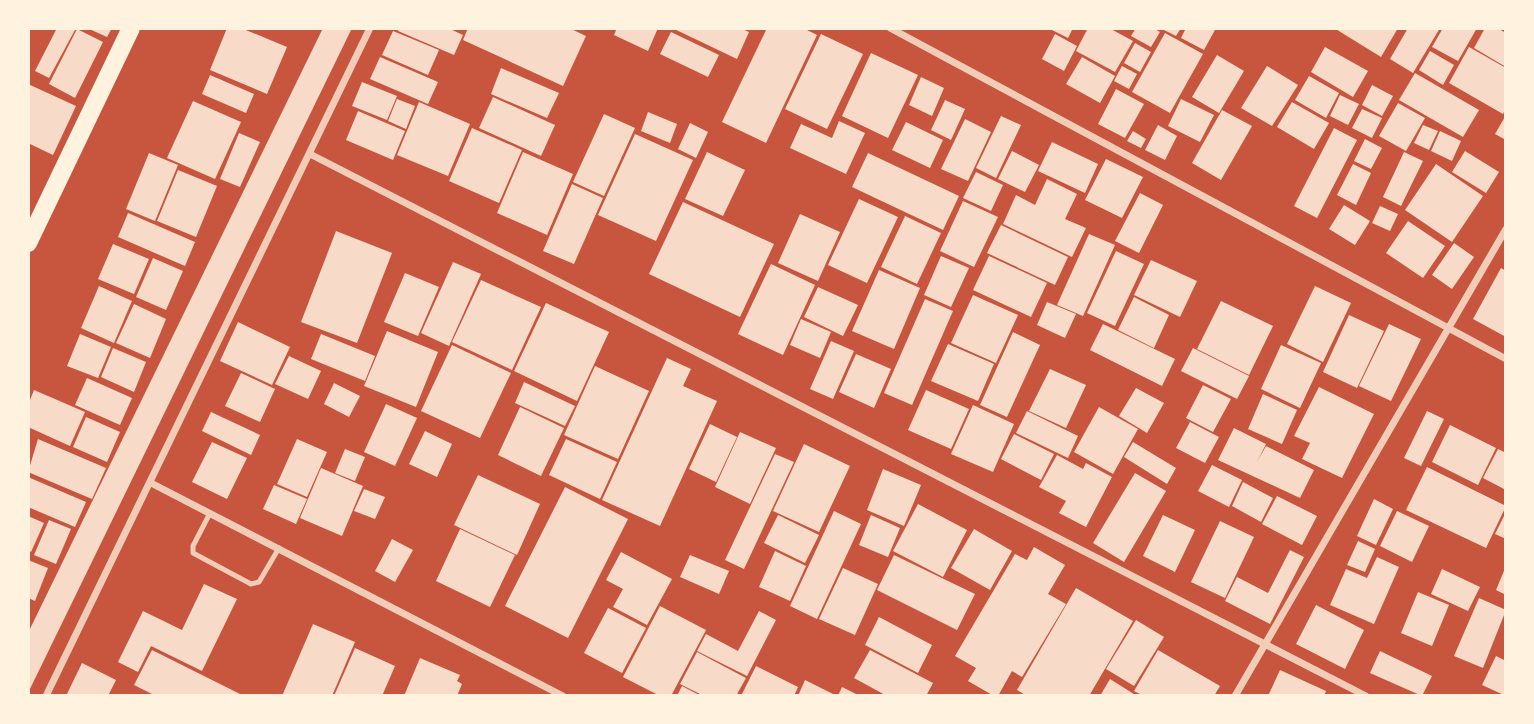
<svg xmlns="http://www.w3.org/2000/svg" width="1534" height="724" viewBox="0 0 1534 724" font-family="'Nunito Sans',sans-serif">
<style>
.building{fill:#f7dbc8}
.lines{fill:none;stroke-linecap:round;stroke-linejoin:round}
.service{stroke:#f1ccb7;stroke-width:5}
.minor{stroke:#f1ccb7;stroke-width:7}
.primary{stroke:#fff3e0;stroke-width:18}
</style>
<rect width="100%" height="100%" fill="#c8553d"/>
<g class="building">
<polygon points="57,28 76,28 49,78 35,71"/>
<polygon points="87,28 112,28 107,37"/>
<polygon points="227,28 241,28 287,47 267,94 210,70"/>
<polygon points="323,28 352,28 28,693 28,633"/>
<polygon points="399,28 448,28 463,35 454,55 398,31"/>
<polygon points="468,28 569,28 586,36 563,86 463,40"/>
<polygon points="617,28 658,28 648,51 614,35"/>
<polygon points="672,28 740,28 749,32 737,59"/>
<polygon points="767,28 803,28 817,35 766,143 722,122"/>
<polygon points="1048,28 1073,28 1068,38"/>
<polygon points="1088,28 1109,28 1133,41 1115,72 1076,51"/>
<polygon points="1136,28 1153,28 1160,32 1151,47 1131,36"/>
<polygon points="1160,28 1181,28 1176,36"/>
<polygon points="1186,28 1216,28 1204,50 1181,38"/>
<polygon points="1334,28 1398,28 1381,57"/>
<polygon points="1408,28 1440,28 1413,73 1390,59"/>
<polygon points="1443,28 1477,28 1458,61 1432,47"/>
<polygon points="1485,28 1497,28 1506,33 1506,67 1474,48"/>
<polygon points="77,29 103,42 75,98 49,84"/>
<polygon points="393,31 439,50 428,75 382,55"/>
<polygon points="671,32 719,55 708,77 660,54"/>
<polygon points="1165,33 1203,54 1170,113 1132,92"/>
<polygon points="821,34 863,54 827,129 785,109"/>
<polygon points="1055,34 1077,46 1064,71 1042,59"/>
<polygon points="1135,43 1151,52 1140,72 1124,63"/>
<polygon points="1325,47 1368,71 1353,97 1311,72"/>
<polygon points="1469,47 1506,68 1506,108 1503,114 1449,83"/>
<polygon points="1430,51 1454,65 1443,85 1419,70"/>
<polygon points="871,53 918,75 888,138 842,116"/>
<polygon points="1217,55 1244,71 1219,113 1192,97"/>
<polygon points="380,57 438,82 428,104 370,79"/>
<polygon points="1082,57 1115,76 1100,103 1066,84"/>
<polygon points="1122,66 1137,74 1129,89 1114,81"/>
<polygon points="1267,66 1298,85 1272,126 1241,108"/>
<polygon points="501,68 559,93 547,118 491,94"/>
<polygon points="1415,73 1479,110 1463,137 1399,100"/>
<polygon points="210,75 254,94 246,113 202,94"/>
<polygon points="1309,76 1339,93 1326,118 1295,100"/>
<polygon points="921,77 944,88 932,116 909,105"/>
<polygon points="362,82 397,96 387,120 352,106"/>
<polygon points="28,84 76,106 53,155 28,143"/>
<polygon points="1372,85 1393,96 1382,116 1362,105"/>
<polygon points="1116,89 1144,104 1125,138 1098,124"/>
<polygon points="1340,95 1359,104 1348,125 1330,116"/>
<polygon points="493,97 555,125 541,156 479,128"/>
<polygon points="397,99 415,106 406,129 388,121"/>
<polygon points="1181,99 1214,115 1200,142 1168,126"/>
<polygon points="945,100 965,109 951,140 931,130"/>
<polygon points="193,101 241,122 215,179 167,158"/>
<polygon points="419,102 470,124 448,176 397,155"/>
<polygon points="1292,102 1329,123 1314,149 1277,127"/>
<polygon points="1398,103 1425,118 1406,151 1379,136"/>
<polygon points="1362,109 1382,118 1372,138 1352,128"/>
<polygon points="1222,110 1252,126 1221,180 1192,163"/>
<polygon points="358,111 405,131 393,160 346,140"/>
<polygon points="648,112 677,124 670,143 641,131"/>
<polygon points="604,114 635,128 604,196 573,182"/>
<polygon points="1506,115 1506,140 1495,134"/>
<polygon points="1001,116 1021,125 996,178 976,168"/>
<polygon points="965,119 991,132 968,181 941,169"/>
<polygon points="839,121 865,133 846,174 790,148 801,124 832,138"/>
<polygon points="906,122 943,140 930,168 892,150"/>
<polygon points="690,123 708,132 696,158 678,149"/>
<polygon points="1158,125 1177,136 1165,160 1145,150"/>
<polygon points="1423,125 1438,131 1429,150 1414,143"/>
<polygon points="472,128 522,150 499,203 449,181"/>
<polygon points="1334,128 1357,140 1317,218 1294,206"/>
<polygon points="1133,131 1146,139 1141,148 1127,141"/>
<polygon points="1440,131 1461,141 1452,161 1431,151"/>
<polygon points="239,133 260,142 240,187 220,179"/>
<polygon points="635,134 693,160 656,241 598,215"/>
<polygon points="1365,139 1382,148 1371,169 1354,161"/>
<polygon points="1052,142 1098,164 1085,193 1038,171"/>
<polygon points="1012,151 1039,165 1025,192 998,179"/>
<polygon points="1465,151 1499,172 1486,193 1452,172"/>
<polygon points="523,152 573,174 547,235 497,213"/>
<polygon points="707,152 745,170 723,216 685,199"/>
<polygon points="1404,152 1423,161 1401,206 1383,197"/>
<polygon points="149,153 178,165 155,221 126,209"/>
<polygon points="868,153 959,196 943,230 852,187"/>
<polygon points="1106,159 1143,177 1122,218 1085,200"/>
<polygon points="1353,164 1371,173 1356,205 1337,195"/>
<polygon points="1436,164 1483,196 1452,242 1405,210"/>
<polygon points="178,170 217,186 196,237 157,221"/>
<polygon points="976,172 1003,185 991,211 963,198"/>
<polygon points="1047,179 1077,194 1065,219 1086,228 1072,257 1003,224 1016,195 1035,205"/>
<polygon points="572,184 603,198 574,264 543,251"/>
<polygon points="1140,193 1163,205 1139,253 1115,241"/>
<polygon points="859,199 898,217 867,283 828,265"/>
<polygon points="963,201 998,217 974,267 940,251"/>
<polygon points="683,202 774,244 740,317 649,274"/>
<polygon points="1344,205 1370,221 1355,245 1329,229"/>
<polygon points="1380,206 1398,214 1390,231 1372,223"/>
<polygon points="128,213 195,242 185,266 118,237"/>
<polygon points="800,214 840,232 818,281 778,263"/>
<polygon points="905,216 941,233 917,284 881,267"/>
<polygon points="1408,221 1445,246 1423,278 1386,253"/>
<polygon points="1001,225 1068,257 1055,285 987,253"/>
<polygon points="336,231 392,253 357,343 301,322"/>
<polygon points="1089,234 1115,245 1083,316 1057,305"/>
<polygon points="1454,243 1474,257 1452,289 1432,275"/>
<polygon points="113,244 149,259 134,294 98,279"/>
<polygon points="1116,251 1144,264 1115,326 1087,313"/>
<polygon points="941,256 969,268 951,307 924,295"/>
<polygon points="989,256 1047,283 1031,317 973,290"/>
<polygon points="153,258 183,271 166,310 136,297"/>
<polygon points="1151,260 1197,281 1180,317 1134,295"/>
<polygon points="453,262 481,274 449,346 421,333"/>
<polygon points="771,264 815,285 783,355 738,334"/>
<polygon points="1501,268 1506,271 1506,337 1473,319"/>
<polygon points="879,270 920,288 894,349 852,331"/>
<polygon points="405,273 439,287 418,336 384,322"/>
<polygon points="481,280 541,307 512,370 452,342"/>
<polygon points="99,286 132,301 114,343 81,328"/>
<polygon points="1315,286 1351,303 1323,362 1287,344"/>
<polygon points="818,287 858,305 843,336 804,317"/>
<polygon points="973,295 1018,315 996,363 951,343"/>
<polygon points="1134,297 1169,315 1154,348 1118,330"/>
<polygon points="925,299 953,311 912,405 884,393"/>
<polygon points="1221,301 1273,326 1249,375 1197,349"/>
<polygon points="1047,302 1076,314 1065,338 1037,325"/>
<polygon points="546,303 609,332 577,401 514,371"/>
<polygon points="134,304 166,319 150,358 116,343"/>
<polygon points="1349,315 1384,331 1357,388 1323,372"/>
<polygon points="801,319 831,332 820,358 790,345"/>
<polygon points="238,322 290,347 272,385 220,361"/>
<polygon points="1103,324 1175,359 1162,386 1090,350"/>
<polygon points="1389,324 1421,339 1391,401 1359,386"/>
<polygon points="387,331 438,352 416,407 364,386"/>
<polygon points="1013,332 1040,345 1007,417 980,405"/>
<polygon points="80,334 111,347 98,378 67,366"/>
<polygon points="321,334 375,356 365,381 311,359"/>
<polygon points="831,341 854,351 833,399 810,389"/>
<polygon points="948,344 994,364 978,401 931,381"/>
<polygon points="452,345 511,373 480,438 421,411"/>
<polygon points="1281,345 1321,363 1300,408 1261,389"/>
<polygon points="113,348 146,362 134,392 101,377"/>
<polygon points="1193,348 1249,376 1237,399 1181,371"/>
<polygon points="856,354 891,369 874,408 839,392"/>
<polygon points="289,356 321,371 308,399 275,384"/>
<polygon points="667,358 691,369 683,386 717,401 660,526 602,500"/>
<polygon points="595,366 649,391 618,459 564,435"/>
<polygon points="1050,369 1086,385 1066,428 1029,411"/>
<polygon points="241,373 275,389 260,422 225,406"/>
<polygon points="87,378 132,398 120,425 75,405"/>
<polygon points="524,382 575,406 565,426 515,403"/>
<polygon points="334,383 360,396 349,417 324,404"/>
<polygon points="1203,385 1231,399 1213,432 1186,418"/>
<polygon points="1319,387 1374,414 1342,478 1302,459 1310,443 1294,436"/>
<polygon points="1136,388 1164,403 1147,433 1119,416"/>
<polygon points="34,390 85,412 70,446 28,427 28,405"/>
<polygon points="926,390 969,409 951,449 908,430"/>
<polygon points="1263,394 1297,410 1282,444 1248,429"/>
<polygon points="386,404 417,418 395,466 364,452"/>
<polygon points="973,405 1014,424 993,472 951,454"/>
<polygon points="520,407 564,428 541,476 498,455"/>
<polygon points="1099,407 1138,429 1113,474 1074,452"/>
<polygon points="1027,411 1078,436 1068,458 1016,433"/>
<polygon points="1427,411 1444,419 1421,466 1404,458"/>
<polygon points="211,412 260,435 251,455 202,431"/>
<polygon points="86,417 120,432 107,462 73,447"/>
<polygon points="1190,422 1219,437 1205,463 1176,448"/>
<polygon points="710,424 737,437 716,482 689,469"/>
<polygon points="1450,425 1496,448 1478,485 1432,462"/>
<polygon points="1234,428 1266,444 1257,462 1266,446 1314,470 1300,498 1218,460"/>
<polygon points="425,431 452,444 437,477 409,464"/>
<polygon points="740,432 776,448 750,504 715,487"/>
<polygon points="1014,434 1054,454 1041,480 1001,459"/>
<polygon points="38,439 106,468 92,499 28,472"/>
<polygon points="297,439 327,452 307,497 277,484"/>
<polygon points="566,439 617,462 600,499 549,475"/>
<polygon points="212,442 247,458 227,499 192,482"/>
<polygon points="1133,442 1176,468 1167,484 1124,457"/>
<polygon points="804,444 850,466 819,532 773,511"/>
<polygon points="345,449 365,457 355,481 335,473"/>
<polygon points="1498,449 1506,453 1504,489 1483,478"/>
<polygon points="775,454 794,462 744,569 725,560"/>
<polygon points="1057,455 1083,469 1086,463 1112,477 1086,527 1059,513 1066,501 1039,487"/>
<polygon points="1212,465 1242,480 1229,507 1198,491"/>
<polygon points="1427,467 1506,506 1486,548 1406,510"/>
<polygon points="321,468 363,486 342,536 300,518"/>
<polygon points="883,469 921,485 904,526 867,510"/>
<polygon points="1135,473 1166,491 1124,562 1093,543"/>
<polygon points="478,475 540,504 517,555 454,525"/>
<polygon points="28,477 86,502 75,527 28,507"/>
<polygon points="1243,482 1273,498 1261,522 1232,506"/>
<polygon points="274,485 307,499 296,524 263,509"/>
<polygon points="565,487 628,519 568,638 505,606"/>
<polygon points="364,489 385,497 375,519 354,511"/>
<polygon points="1277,496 1317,516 1302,545 1262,524"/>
<polygon points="1374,499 1393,509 1376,545 1357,536"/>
<polygon points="918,504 967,530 943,577 893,551"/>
<polygon points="834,511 861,524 817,619 790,606"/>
<polygon points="1397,511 1429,526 1412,562 1380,546"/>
<polygon points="1506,512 1506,539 1495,534"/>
<polygon points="778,515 819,535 805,563 764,543"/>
<polygon points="871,515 900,528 888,557 859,545"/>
<polygon points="1163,515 1195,530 1175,572 1143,556"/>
<polygon points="28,516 44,523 31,552 28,550"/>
<polygon points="49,520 71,529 56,564 34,555"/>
<polygon points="1220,521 1254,537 1225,598 1191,582"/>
<polygon points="460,529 515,555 490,607 436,581"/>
<polygon points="974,529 1012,551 990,590 951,568"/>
<polygon points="392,539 413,550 395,582 375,571"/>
<polygon points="1358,541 1375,549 1365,572 1347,565"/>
<polygon points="1034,547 1065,565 1048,594 1066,604 1022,677 1012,671 998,696 994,696 968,681 976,668 955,656 1015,554 1027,560"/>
<polygon points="1290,550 1304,557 1270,624 1225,601 1237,577 1268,593"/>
<polygon points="775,551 806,566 790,601 759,587"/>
<polygon points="621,552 672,579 647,625 613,607 623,589 606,580"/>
<polygon points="690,555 729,571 719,594 680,577"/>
<polygon points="894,555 975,594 957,630 877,590"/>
<polygon points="1377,557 1399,567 1374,624 1330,605 1346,569 1367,578"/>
<polygon points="28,560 48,568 35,601 28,598"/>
<polygon points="1506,566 1506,595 1496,590"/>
<polygon points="843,568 878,584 855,635 819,619"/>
<polygon points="1442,569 1480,587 1468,611 1431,594"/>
<polygon points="204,584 237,599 202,671 151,646 138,672 118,662 143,611 182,630"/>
<polygon points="1076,588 1133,621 1089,696 1027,696 1017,690"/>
<polygon points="1418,592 1449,605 1432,646 1401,633"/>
<polygon points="1479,598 1506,610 1483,668 1454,656"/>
<polygon points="1316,605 1364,630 1345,669 1296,644"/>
<polygon points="660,606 706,630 671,696 660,696 623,677"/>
<polygon points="608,608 646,628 622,673 584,653"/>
<polygon points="759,611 776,620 747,676 697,651 706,634 738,651"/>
<polygon points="879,617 932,645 918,673 865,645"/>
<polygon points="1136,620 1164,637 1134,686 1106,669"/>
<polygon points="313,624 355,642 332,696 282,696"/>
<polygon points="355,648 395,666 382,696 334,696"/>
<polygon points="152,650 244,696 156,696 134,685"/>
<polygon points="870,650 933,683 926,696 887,696 854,678"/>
<polygon points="1158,650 1220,686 1214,696 1144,696 1134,691"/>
<polygon points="1380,651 1432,676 1422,696 1370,673"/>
<polygon points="697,652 746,678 736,696 704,696 680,684"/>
<polygon points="1496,656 1506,661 1506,696 1482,685"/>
<polygon points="420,658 460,675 457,681 462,684 457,696 404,696"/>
<polygon points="82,663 116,680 108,696 66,696"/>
<polygon points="756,666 798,687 794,696 741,696"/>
<polygon points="1280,670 1326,691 1324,696 1268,696"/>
<polygon points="1110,679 1137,696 1100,696"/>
<polygon points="805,680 833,694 832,696 798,696"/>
<polygon points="682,686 701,696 677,696"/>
<polygon points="842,687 860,696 838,696"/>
</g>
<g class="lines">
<polyline class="service" points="210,513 193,546 193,553 251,584 259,582 279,548"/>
<g class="minor">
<polyline points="890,28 1506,359"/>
<polyline points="310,154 1366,696"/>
<polyline points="151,483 563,696"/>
<polyline points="46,696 370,28"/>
<polyline points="1235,696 1506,229"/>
</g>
<polyline class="primary" points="28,243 131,28"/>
</g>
<rect width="1534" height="724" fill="none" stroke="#fff3e0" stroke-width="60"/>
</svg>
